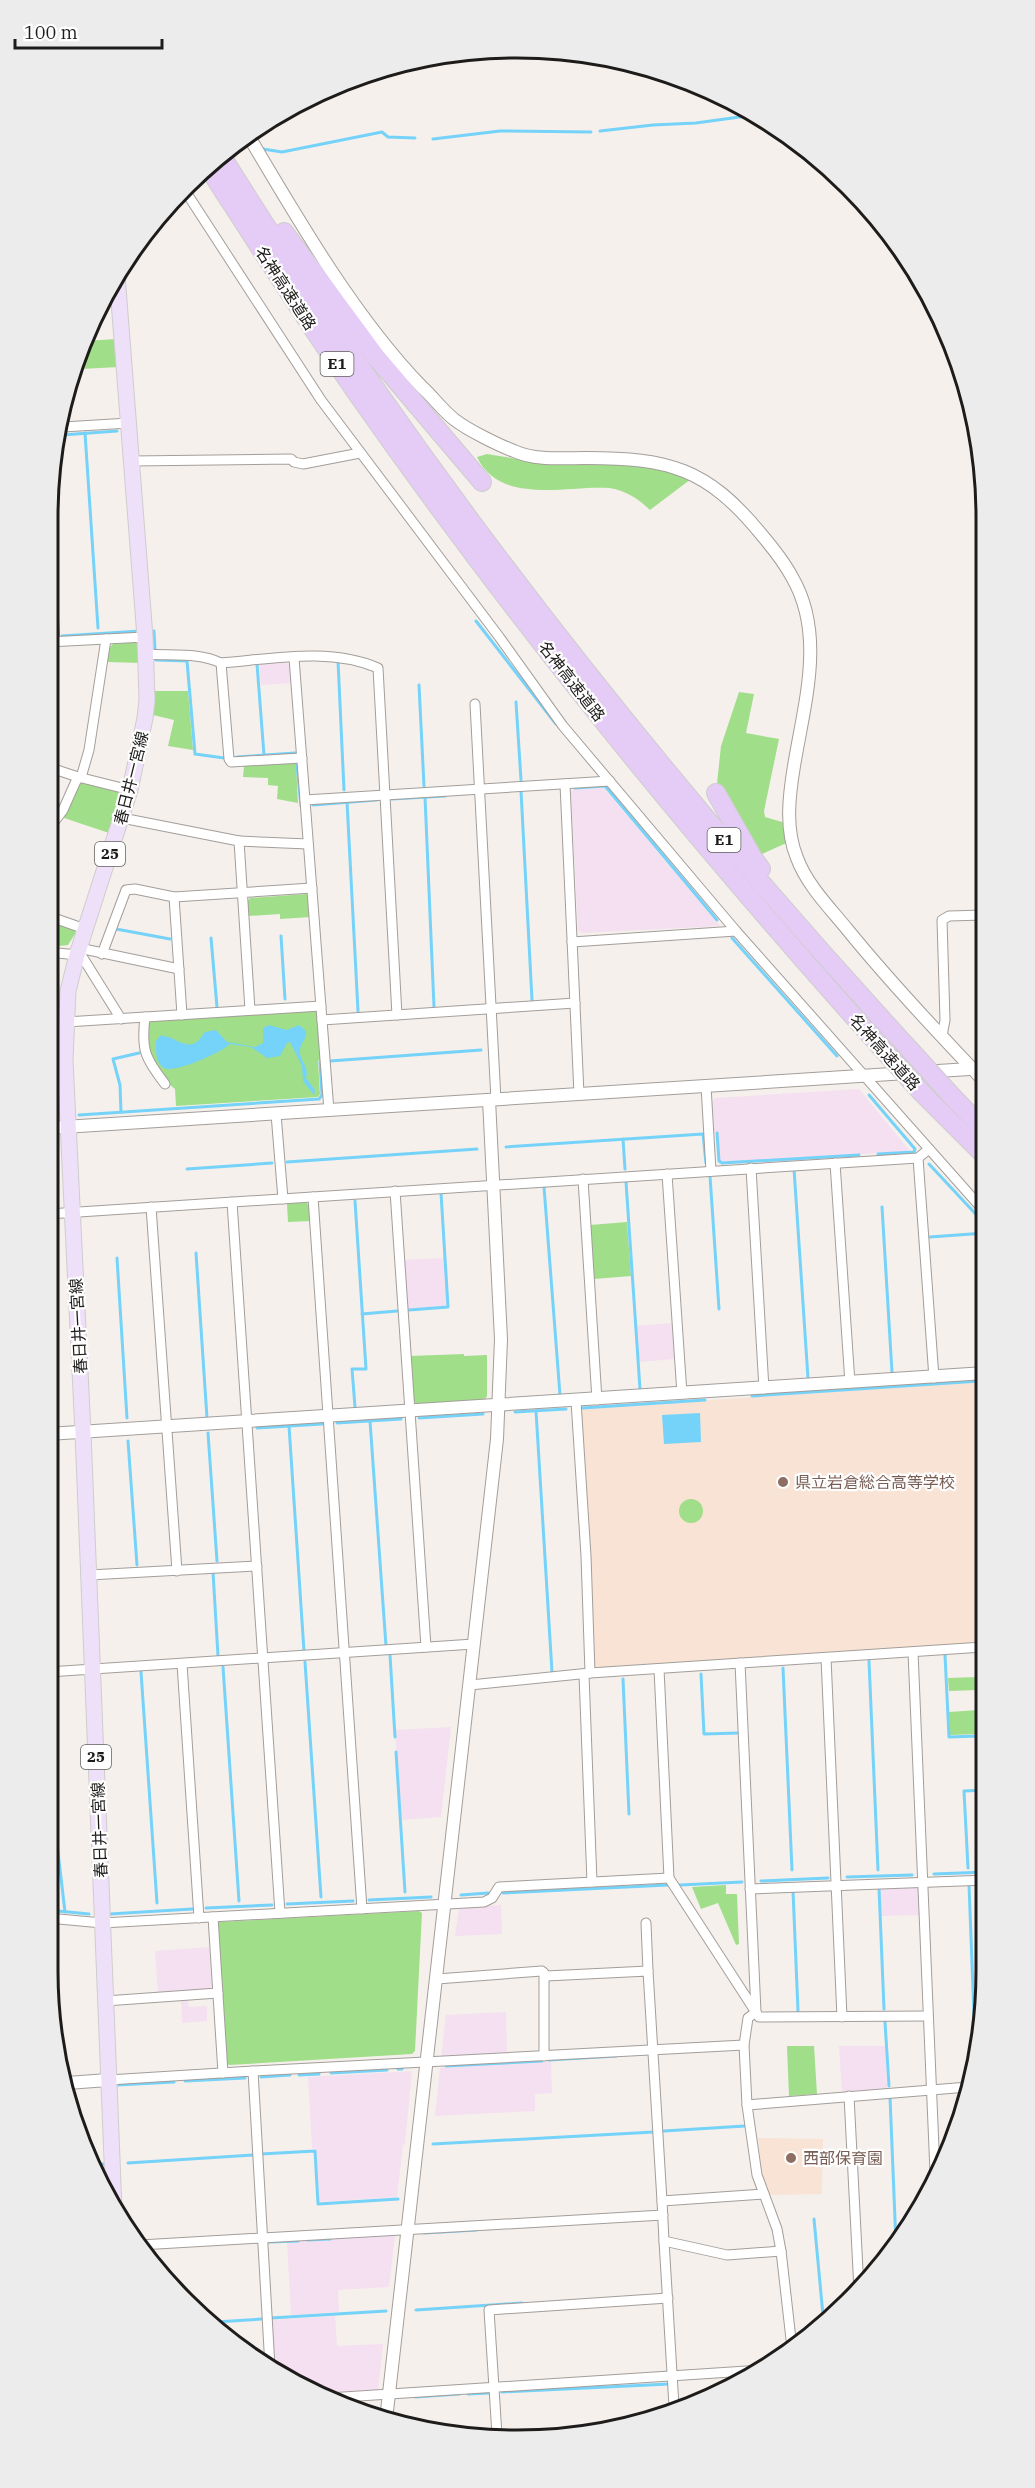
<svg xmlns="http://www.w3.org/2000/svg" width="1035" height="2488" viewBox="0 0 1035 2488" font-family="'IBM Plex Serif','Noto Sans JP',serif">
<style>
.industrial{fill:#f4e0f0}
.education{fill:#f8e3d5}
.green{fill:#a1de8a}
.water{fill:#75d2f8}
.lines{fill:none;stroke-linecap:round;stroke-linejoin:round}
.stream{stroke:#75d2f8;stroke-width:3}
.minor-casing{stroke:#a39e9a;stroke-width:11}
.tertiary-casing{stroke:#a39e9a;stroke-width:14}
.primary-casing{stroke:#cecdcd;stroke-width:17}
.motorway-casing{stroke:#cecdcd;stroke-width:20}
.minor{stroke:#fff;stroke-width:9}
.tertiary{stroke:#fff;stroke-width:12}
.primary{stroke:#efe0fa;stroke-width:15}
.motorway{stroke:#e5ccf6;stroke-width:18}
.motorway-bridge-casing{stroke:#cecdcd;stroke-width:20;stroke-linecap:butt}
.motorway-bridge{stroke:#e5ccf6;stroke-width:18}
.education-dot{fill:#8d6e63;stroke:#fefefe;stroke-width:2}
.labels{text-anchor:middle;stroke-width:4.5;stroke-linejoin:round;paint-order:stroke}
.shield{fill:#fefefe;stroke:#61605f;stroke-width:1.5}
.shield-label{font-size:15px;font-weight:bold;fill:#1e1c1b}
.street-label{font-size:16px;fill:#1e1c1b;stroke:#fefefe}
.education-label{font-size:16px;fill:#785e54;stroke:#fefefe;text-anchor:start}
.rim{fill:none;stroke:#1e1c1b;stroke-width:3}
</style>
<rect width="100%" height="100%" fill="#f5f0ec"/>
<g class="industrial">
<polygon points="284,661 291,666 293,683 261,685 259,662"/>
<polygon points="604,788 720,926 582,933 578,930 571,792 574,789"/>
<polygon points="859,1089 910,1151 722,1163 720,1161 718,1132 714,1132 712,1101 716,1098"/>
<polygon points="444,1258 447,1306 406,1309 403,1260"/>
<polygon points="673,1323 675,1359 639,1362 636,1326"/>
<polygon points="451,1727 441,1817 401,1820 395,1730"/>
<polygon points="915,1887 919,1890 920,1915 881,1916 880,1888"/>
<polygon points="501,1905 502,1934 455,1936 459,1907"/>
<polygon points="209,1947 212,1986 208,1989 158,1992 155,1951"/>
<polygon points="181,2000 188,2000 189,2007 207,2006 207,2021 182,2023"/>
<polygon points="506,2012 507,2054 441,2059 446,2015"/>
<polygon points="839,2046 885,2046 887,2088 842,2092"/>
<polygon points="551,2061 552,2093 535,2094 535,2111 435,2116 440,2068"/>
<polygon points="412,2071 405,2144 403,2145 397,2197 319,2202 316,2149 312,2148 308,2077"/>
<polygon points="395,2235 389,2287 338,2290 339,2312 291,2315 287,2242"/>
<polygon points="335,2316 337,2346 383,2344 378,2390 320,2394 283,2377 273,2369 270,2320"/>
</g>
<g class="education">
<polygon points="979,1382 985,1642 596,1668 594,1667 581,1409"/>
<polygon points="758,2138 823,2139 822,2194 770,2195 762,2178"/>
</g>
<g class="green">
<polygon points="117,339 119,367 81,369 80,351 84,341"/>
<path d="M 487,454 L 541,463 L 649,465 L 691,479 L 650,510 C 639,499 625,490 609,488 C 568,485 500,506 477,457 Z"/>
<polygon points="139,642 142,663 107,662 109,648 113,644"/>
<polygon points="155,691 188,691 193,750 168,746 174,720 153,715"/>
<polygon points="739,692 754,694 746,733 779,739 764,811 765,817 789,824 793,840 753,858 716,793 721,746"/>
<polygon points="296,763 298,803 277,799 278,786 268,785 268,778 243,777 244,766"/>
<polygon points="80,780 124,791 112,834 61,817"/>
<polygon points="307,894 310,896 311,917 280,919 280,914 248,916 247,902 250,898"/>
<polygon points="48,920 75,931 75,934 68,945 59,946 48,943"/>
<path d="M 314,1010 L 318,1012 L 320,1060 L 318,1061 L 320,1094 L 318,1097 L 176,1106 L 175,1089 C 154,1073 144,1046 148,1020 Z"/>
<polygon points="306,1202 310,1207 311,1221 288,1222 287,1204"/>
<polygon points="627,1222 631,1276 594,1279 590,1225"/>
<polygon points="464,1354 464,1356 487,1355 487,1396 484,1401 417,1404 413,1401 410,1356"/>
<circle cx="691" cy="1511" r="12"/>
<polygon points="978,1677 978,1690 949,1691 948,1678"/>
<polygon points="978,1710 980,1734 950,1735 949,1712"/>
<polygon points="726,1885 726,1894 737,1894 739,1944 736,1945 718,1903 701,1909 692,1887"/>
<polygon points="419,1911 422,1913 415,2051 412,2054 229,2065 226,2063 216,1925 219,1922"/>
<polygon points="787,2046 814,2046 817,2094 789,2096"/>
</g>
<g class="water">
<path d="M 269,1025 L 287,1030 L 299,1025 L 306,1031 C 307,1039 301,1042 300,1050 C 299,1062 310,1066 306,1078 L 315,1090 L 314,1095 L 303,1081 L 302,1066 L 290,1042 L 287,1043 L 280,1056 L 267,1058 L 251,1047 L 230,1044 C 222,1052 174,1074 164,1068 C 155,1063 156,1049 156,1041 L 160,1036 C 173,1034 186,1053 199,1040 C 201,1038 203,1034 205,1032 L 216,1030 L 227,1042 L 255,1047 L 263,1043 L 263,1028 Z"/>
<polygon points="700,1413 701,1442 664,1444 662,1415"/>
</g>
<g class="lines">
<g class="stream">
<polyline points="600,131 653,125 696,123 754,115"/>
<polyline points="433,139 500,131 591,132"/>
<polyline points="263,149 282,152 382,132 388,137 415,138"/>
<polyline points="85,433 98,628"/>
<polyline points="62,435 117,431"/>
<polyline points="476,621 556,724"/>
<polyline points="154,631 155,650"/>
<polyline points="62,636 140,631"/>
<polyline points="48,637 49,637"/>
<polyline points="156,660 187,661 195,754 224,758"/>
<polyline points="338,661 344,790"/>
<polyline points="257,664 264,755"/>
<polyline points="419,685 424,786"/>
<polyline points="516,702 521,780"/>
<polyline points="237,757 295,753"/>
<polyline points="297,765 301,806"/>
<polyline points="575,788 605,786 717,920"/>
<polyline points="521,791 532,1000"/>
<polyline points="425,797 434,1007"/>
<polyline points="392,799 445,796"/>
<polyline points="347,802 358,1011"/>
<polyline points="313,805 376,800"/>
<polyline points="116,929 170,939"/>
<polyline points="281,936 285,999"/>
<polyline points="211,938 217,1007"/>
<polyline points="732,938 837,1056"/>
<polyline points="330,1061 481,1050"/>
<polyline points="869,1095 915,1149 914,1152 878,1154"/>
<polyline points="121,1112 120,1085 113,1059 139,1053"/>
<polyline points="79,1115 319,1099 322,1095 320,1062"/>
<polyline points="48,1116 55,1116"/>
<polyline points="717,1133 719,1161 722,1163 859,1155"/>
<polyline points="623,1139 625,1169"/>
<polyline points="506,1147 703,1134 706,1163"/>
<polyline points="287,1162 477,1149"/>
<polyline points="929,1164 985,1224"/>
<polyline points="187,1169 272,1163"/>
<polyline points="794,1169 808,1378"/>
<polyline points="710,1176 719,1309"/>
<polyline points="626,1182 640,1389"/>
<polyline points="544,1187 560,1395"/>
<polyline points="882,1207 892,1372"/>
<polyline points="930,1237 985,1233"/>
<polyline points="196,1253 207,1418"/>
<polyline points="117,1258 127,1418"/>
<polyline points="409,1310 448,1307 441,1193"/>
<polyline points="362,1314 397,1311"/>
<polyline points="752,1396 980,1381 986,1507"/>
<polyline points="355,1407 352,1369 366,1369 355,1201"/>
<polyline points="582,1408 705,1400"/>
<polyline points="536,1411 552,1672"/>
<polyline points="515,1412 566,1409"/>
<polyline points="419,1418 483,1414"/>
<polyline points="370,1421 386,1646"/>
<polyline points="337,1423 401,1419"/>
<polyline points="289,1426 304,1651"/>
<polyline points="257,1428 322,1424"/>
<polyline points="208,1433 217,1561"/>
<polyline points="128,1441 137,1565"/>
<polyline points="213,1572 218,1656"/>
<polyline points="390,1655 395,1737"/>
<polyline points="945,1655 949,1737 978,1736 979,1773 986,1773"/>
<polyline points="869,1661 878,1870"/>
<polyline points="305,1662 321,1897"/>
<polyline points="223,1667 239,1901"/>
<polyline points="783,1668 792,1870"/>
<polyline points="141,1672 157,1903"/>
<polyline points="701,1674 704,1734 738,1733"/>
<polyline points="623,1679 629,1814"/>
<polyline points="48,1700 56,1835 65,1912"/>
<polyline points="396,1752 405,1892"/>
<polyline points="968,1868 964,1791 987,1790"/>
<polyline points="934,1874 987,1872"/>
<polyline points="847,1877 912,1875"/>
<polyline points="761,1881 828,1878"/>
<polyline points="680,1885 742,1882"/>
<polyline points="969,1885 975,2041"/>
<polyline points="879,1888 884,2009"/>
<polyline points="793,1891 798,2011"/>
<polyline points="503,1893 668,1885"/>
<polyline points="461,1895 488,1893"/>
<polyline points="369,1900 431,1897"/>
<polyline points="287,1904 353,1901"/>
<polyline points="206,1908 272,1905"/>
<polyline points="48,1910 89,1914"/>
<polyline points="110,1914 192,1909"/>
<polyline points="51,1922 58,2033"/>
<polyline points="885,2022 889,2086"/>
<polyline points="549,2060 616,2056"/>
<polyline points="446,2066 542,2061"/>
<polyline points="398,2069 402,2069"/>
<polyline points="331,2073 387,2070"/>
<polyline points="299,2075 319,2074"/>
<polyline points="261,2077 290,2075"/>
<polyline points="185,2081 245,2078"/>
<polyline points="117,2085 174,2082"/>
<polyline points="890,2097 896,2244"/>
<polyline points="664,2131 745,2126"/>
<polyline points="433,2144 654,2132"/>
<polyline points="261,2154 315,2151 318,2204 398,2199"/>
<polyline points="128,2163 253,2155"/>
<polyline points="93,2165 104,2164"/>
<polyline points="814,2219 824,2326"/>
<polyline points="424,2233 476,2230"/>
<polyline points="307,2240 330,2239"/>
<polyline points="269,2242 298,2241"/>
<polyline points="416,2310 522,2303"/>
<polyline points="271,2318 386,2311"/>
<polyline points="215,2322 262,2319"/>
<polyline points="502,2392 669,2384"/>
<polyline points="468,2394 489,2393"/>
<polyline points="415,2397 459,2394"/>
</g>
<defs>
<g id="minor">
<polyline points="184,189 321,400 500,638 563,726 736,931 985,1212"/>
<polyline points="63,427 129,423"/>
<polyline points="132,461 291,459 294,462 303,464 360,453"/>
<polyline points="48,534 55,642"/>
<polyline points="48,642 145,637"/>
<path d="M 146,654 C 171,656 198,652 221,663 L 229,759 L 231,762 L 302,758"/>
<polyline points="294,658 329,1111"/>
<path d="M 221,663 C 272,659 330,647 378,668 L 397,1015"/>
<polyline points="475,704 496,1100"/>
<polyline points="48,767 78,777 130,790"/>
<polyline points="565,784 579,1094"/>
<polyline points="305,800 610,781"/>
<polyline points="122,818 239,841 250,1010"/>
<polyline points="48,830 63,810 76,781 82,774 89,750 106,639"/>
<polyline points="239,841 308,844"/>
<polyline points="174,897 182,1015"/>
<polyline points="48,916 85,929"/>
<polyline points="572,942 736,931"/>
<polyline points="79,948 179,969"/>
<polyline points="78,950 121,1019"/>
<polyline points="48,952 77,955"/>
<polyline points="102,954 126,890 135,889 174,897 312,888"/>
<path d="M 145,1017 C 141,1050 145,1058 165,1084"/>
<polyline points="322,1020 575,1003"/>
<polyline points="66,1022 321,1006"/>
<polyline points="942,1036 945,1020 942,920 949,916 984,915"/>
<polyline points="48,1062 65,1060"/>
<polyline points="706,1086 711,1171"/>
<polyline points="276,1114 283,1199"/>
<polyline points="918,1158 934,1378"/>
<polyline points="835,1163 850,1383"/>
<polyline points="751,1168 764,1389"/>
<polyline points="667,1174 682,1394"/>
<polyline points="583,1179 597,1400"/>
<polyline points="395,1191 426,1647"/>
<polyline points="313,1197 362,1909"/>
<polyline points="232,1202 280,1913"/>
<polyline points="151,1207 177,1571"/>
<polyline points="48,1214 918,1158 929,1149"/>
<polyline points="576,1401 586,1556 590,1673"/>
<polyline points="89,1575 257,1566"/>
<polyline points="913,1652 935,2172"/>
<polyline points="826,1658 842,2017"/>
<polyline points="740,1663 756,2012 748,2018 744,2045 747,2105 757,2175 777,2229 781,2251 792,2348"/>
<polyline points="182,1664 199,1918"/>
<polyline points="659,1669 669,1878 759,2017 928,2016"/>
<polyline points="48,1672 474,1644"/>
<polyline points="584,1675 592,1882"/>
<polyline points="470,1685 590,1673 983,1647 986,1768"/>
<polyline points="750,1889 987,1880"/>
<polyline points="213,1917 223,2073"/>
<polyline points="48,1918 102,1923 484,1902 492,1898 499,1887 669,1878"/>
<polyline points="646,1923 648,1971"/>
<polyline points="437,1979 542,1971 546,1976 648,1971 662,2201"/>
<polyline points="105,2001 218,1993"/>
<polyline points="544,2056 544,1973"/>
<polyline points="253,2071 744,2045"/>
<polyline points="108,2080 253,2071 270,2367"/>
<polyline points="849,2096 859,2290"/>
<polyline points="747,2105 968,2087"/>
<polyline points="764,2194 662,2201 664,2241 727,2255 781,2251"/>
<polyline points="664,2241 674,2406"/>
<polyline points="140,2245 663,2215"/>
<polyline points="328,2398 762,2370"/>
<polyline points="497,2435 489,2310 668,2298"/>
</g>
<g id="tertiary">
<path d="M 248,135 C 297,218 355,318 422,387 C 433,397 443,411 455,420 C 468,430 498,445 514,451 C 536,461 563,458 586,458 C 669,458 707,468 761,534 C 772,547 784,562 792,577 C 826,635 804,704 794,766 C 789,796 785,829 797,858 C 807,885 829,907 847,929 C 890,982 937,1032 985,1082"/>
<polyline points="48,1128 985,1068"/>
<polyline points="48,1434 985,1373"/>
<polyline points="67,2083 108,2080"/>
<polyline points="386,2420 497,1439 501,1339 489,1100"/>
</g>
<polyline id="primary" points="114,2209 83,1433 65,1060 68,991 77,955 130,790 145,718 147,700 145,637 117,275"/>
<g id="motorway">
<path d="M 221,155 C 421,476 656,774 912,1052"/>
<path d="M 208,167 C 257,243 305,319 356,392 C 518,624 698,844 887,1054"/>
<polyline points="284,232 376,357 482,482"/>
<polyline points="716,793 753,858 761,869"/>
<polyline points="922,1093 985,1156"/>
<polyline points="949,1093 985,1131"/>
</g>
</defs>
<use href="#minor" class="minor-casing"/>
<use href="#tertiary" class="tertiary-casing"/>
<use href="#primary" class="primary-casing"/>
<use href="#motorway" class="motorway-casing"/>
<use href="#minor" class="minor"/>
<use href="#tertiary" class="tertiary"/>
<use href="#primary" class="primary"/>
<use href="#motorway" class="motorway"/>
<defs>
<g id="motorway-bridge">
<polyline points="912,1052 949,1093"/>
<polyline points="887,1054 922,1093"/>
</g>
</defs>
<use href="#motorway-bridge" class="motorway-bridge-casing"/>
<use href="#motorway-bridge" class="motorway-bridge"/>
</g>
<g class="education-dot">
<circle cx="783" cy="1482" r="6"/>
<circle cx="791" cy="2158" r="6"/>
</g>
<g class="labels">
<g class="shield">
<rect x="320.5" y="352" width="33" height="24" rx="4.5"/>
<rect x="707.5" y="828" width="33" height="24" rx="4.5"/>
<rect x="95" y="842" width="30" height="24" rx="4.5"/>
<rect x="81" y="1745" width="30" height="24" rx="4.5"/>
</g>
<g class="shield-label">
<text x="337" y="369">E1</text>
<text x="724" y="845">E1</text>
<text x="110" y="859">25</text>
<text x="96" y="1762">25</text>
</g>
<g class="street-label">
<text transform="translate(286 288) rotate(57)" y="6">名神高速道路</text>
<text transform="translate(572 681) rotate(52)" y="6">名神高速道路</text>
<text transform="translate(131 778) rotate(-76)" y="6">春日井一宮線</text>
<text transform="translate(885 1052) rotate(48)" y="6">名神高速道路</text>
<text transform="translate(78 1326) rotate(-93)" y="6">春日井一宮線</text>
<text transform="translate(99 1830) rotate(-92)" y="6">春日井一宮線</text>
</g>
<g class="education-label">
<text x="795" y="1488">県立岩倉総合高等学校</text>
<text x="803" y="2164">西部保育園</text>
</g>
</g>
<path d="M0 0H1035V2488H0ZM517 58H517A459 459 0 0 1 976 517V1971A459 459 0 0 1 517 2430H517A459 459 0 0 1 58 1971V517A459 459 0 0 1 517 58Z" fill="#ececec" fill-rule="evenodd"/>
<path class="rim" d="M517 58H517A459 459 0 0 1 976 517V1971A459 459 0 0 1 517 2430H517A459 459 0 0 1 58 1971V517A459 459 0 0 1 517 58Z"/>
<path d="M15 39v9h147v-9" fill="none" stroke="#1e1c1b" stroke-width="3"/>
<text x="24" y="39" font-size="18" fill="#1e1c1b" stroke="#fefefe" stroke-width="4.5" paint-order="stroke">100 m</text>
</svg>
